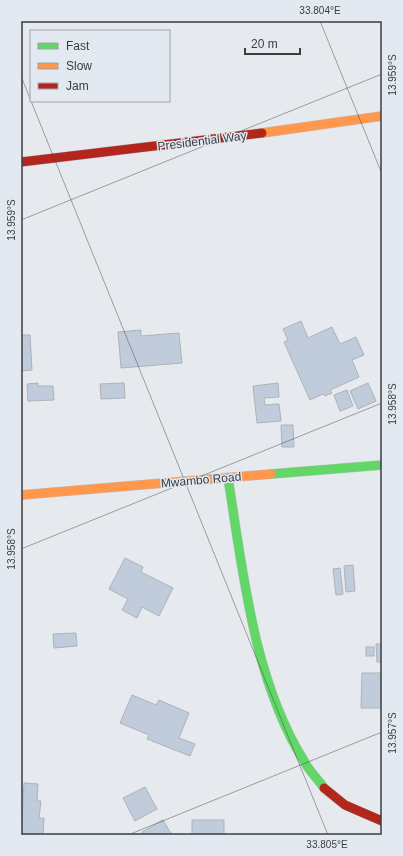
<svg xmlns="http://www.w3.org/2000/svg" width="403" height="856" viewBox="0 0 403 856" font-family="Helvetica,sans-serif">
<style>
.building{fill:#c0ccdc;stroke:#afb2b5}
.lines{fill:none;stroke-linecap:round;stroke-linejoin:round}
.fast-casing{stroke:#c3c5c9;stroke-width:10}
.slow-casing{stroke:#c3c5c9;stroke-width:10}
.jam-casing{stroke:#c3c5c9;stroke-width:10}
.fast{stroke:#63d668;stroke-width:9}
.slow{stroke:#ff974d;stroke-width:9}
.jam{stroke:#b3261e;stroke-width:9}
.ticks{fill:none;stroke:#3b3d40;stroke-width:1;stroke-opacity:0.45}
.labels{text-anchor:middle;stroke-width:3;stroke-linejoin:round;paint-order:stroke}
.street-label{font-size:12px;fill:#3b3d40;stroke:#e3e9f1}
.neatline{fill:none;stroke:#3b3d40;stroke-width:1.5}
.ticks-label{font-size:10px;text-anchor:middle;fill:#3b3d40}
</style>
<rect width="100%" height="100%" fill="#e6eaee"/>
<g class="building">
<polygon points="301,321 308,338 332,327 340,344 356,337 364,355 352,360 359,377 330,390 332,393 325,396 323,394 310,400 284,342 288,340 283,329"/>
<polygon points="141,330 141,336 179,333 182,363 121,368 118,332"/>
<polygon points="21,335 30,335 32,370 21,371"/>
<polygon points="38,383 38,386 53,386 54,400 28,401 27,384"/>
<polygon points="124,383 125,398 101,399 100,384"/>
<polygon points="278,383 279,397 264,398 265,405 279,404 281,421 257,423 253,386"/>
<polygon points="368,383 376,401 358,409 350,391"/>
<polygon points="347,390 353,406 340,411 334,395"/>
<polygon points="281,425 293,425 294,447 282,447"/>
<polygon points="125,558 143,567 141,572 173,588 159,616 142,607 137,618 122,610 128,599 109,589"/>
<polygon points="353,565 355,591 346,592 344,566"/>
<polygon points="340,568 343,594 336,595 333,569"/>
<polygon points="76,633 77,646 54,648 53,634"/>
<polygon points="376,644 382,644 382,662 377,662"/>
<rect x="366" y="647" width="8" height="9"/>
<polygon points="362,673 382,673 382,708 361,708"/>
<polygon points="132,695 156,705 159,700 189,713 179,738 195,744 190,756 147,739 149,735 120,723"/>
<polygon points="24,783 38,784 37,801 41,801 39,818 44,818 43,835 21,835"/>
<polygon points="145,787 157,809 135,821 123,798"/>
<polygon points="163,820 172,835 143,835 142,832"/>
<rect x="192" y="820" width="32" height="15"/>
</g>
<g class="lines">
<defs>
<g id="fast">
<polyline points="271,474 382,465"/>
<path d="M 228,478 C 243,571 253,679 304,761 C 309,771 318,779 324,788"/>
</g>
<g id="slow">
<polyline points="262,133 382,116"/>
<polyline points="21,495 271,474"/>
</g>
<g id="jam">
<polyline points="21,162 262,133"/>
<polyline points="324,788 345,805 382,821"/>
</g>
</defs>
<use href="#fast" class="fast-casing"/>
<use href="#slow" class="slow-casing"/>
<use href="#jam" class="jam-casing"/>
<use href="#fast" class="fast"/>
<use href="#slow" class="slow"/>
<use href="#jam" class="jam"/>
</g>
<path class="ticks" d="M 320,21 L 382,174M 21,76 L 31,101M 31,101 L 328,835M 21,220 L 382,74M 21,549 L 382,403M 128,835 L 382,732"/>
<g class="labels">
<g class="street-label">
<text transform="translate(202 141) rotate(-7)" y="4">Presidential Way</text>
<text transform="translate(201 480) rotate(-5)" y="4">Mwambo Road</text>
</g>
</g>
<rect width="403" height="856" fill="none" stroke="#e3e9f1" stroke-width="44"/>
<rect x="30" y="30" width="140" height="72" fill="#e3e9f1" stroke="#a0a4aa"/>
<rect x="38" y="43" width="20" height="6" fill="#63d668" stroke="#a0a4aa"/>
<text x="66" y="50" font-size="12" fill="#3b3d40">Fast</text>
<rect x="38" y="63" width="20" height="6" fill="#ff974d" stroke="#a0a4aa"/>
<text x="66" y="70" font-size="12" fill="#3b3d40">Slow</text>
<rect x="38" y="83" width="20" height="6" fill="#b3261e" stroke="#a0a4aa"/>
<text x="66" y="90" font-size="12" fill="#3b3d40">Jam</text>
<path d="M245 48v6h55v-6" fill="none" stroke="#3b3d40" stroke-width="2"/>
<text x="251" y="48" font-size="12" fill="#3b3d40" stroke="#e3e9f1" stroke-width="3" paint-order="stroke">20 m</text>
<rect x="22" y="22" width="359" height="812" class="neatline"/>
<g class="ticks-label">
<text x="320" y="14">33.804°E</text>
<text transform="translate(392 75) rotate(-90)" y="4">13.959°S</text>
<text transform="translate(11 220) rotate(-90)" y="4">13.959°S</text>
<text transform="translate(392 404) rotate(-90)" y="4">13.958°S</text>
<text transform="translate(11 549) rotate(-90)" y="4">13.958°S</text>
<text transform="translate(392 733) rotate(-90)" y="4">13.957°S</text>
<text x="327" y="848">33.805°E</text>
</g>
</svg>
